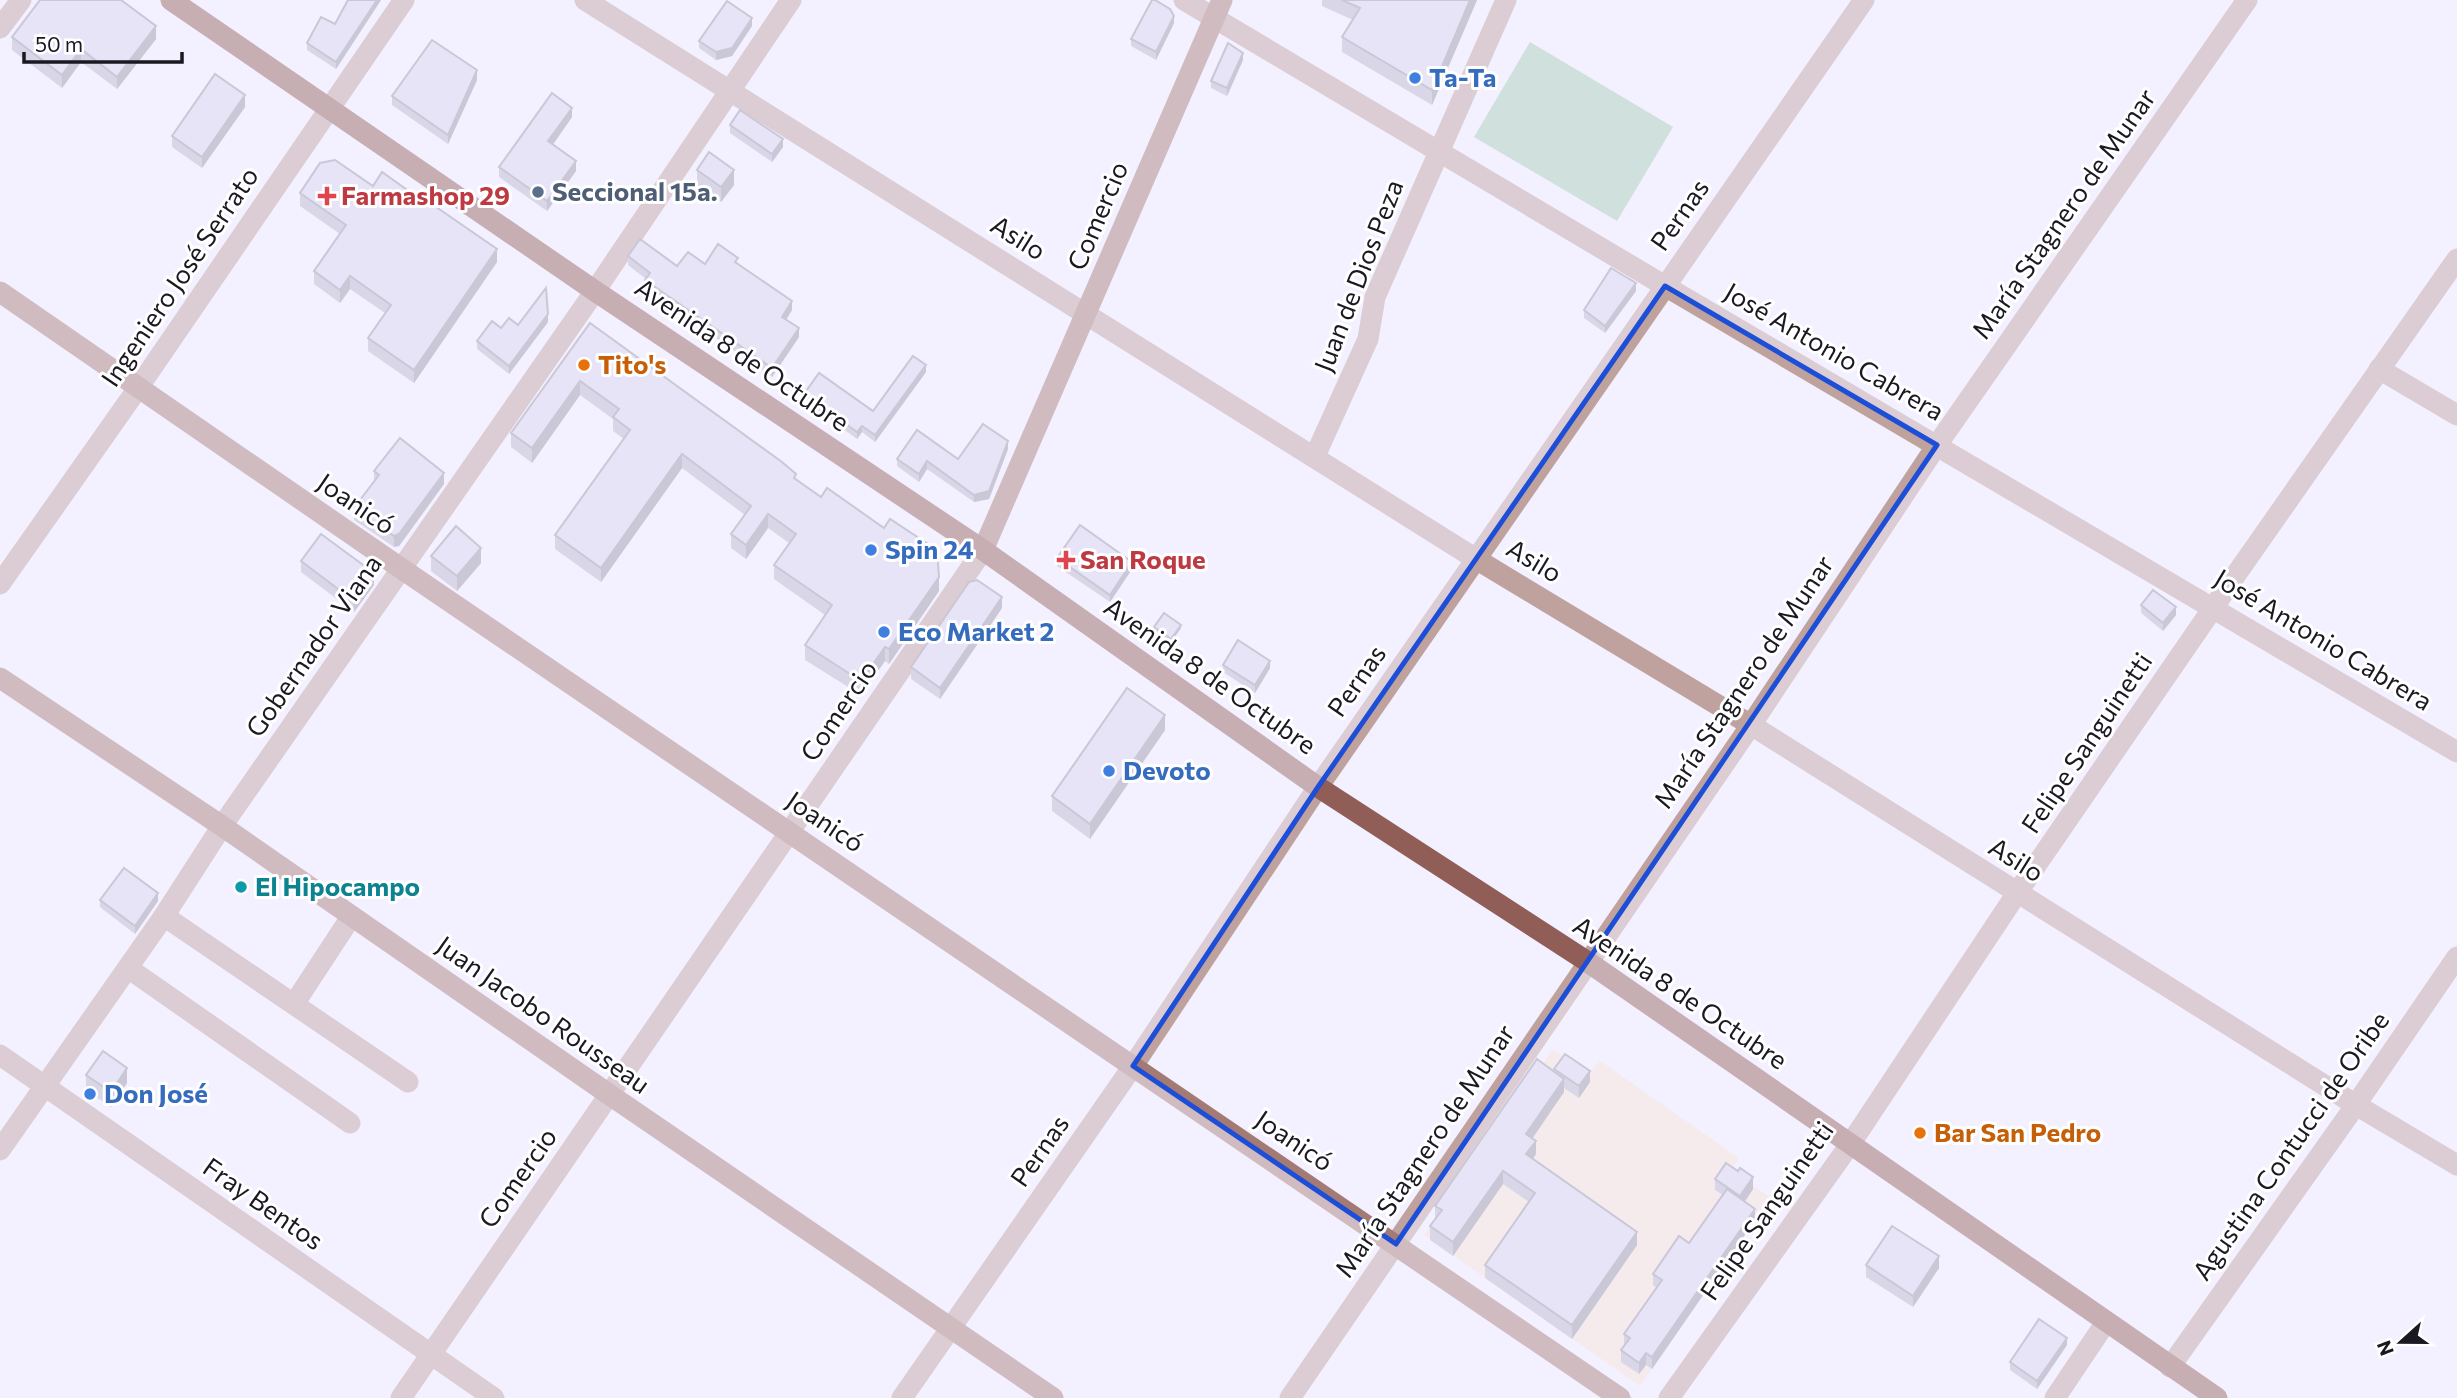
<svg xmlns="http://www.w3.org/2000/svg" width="2457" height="1398" viewBox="0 0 2457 1398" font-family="Commissioner,sans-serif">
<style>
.education{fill:#f8e5d5}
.grass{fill:#a5ccb3}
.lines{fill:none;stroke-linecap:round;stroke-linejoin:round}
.street{stroke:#bfa29d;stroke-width:21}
.secondary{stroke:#a47a74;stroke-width:21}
.primary{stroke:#905e57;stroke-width:21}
.wall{fill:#bbb7cc}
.shaded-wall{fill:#9995a6}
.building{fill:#dad5ed;stroke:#9995a6;stroke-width:2}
.marked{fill:none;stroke:#1d4ed8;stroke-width:5;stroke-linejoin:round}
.shop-dot{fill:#3f7fe0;stroke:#fff;stroke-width:2.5}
.service-dot{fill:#5c6f8a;stroke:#fff;stroke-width:2.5}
.health-dot{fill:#e0444e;stroke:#fff;stroke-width:2.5}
.food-dot{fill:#e8710a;stroke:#fff;stroke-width:2.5}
.culture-dot{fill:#0f9aa8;stroke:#fff;stroke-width:2.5}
.labels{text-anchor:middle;stroke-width:6;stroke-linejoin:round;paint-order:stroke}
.shop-label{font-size:26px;font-weight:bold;fill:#366cbe;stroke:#fff;text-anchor:start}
.service-label{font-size:26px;font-weight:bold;fill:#4e5e75;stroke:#fff;text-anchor:start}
.health-label{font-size:26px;font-weight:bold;fill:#be3a42;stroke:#fff;text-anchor:start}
.street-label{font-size:26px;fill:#1a1820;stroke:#fff}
.food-label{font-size:26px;font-weight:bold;fill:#c56008;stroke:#fff;text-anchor:start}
.culture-label{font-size:26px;font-weight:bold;fill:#0d838f;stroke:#fff;text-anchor:start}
</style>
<rect width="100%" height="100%" fill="#f3f0ff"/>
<polygon class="education" points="1553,1049 1589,1074 1599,1060 1739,1158 1731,1170 1771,1198 1640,1386 1424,1235"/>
<polygon class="grass" points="1530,42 1673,127 1617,221 1474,137"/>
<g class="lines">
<g class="street">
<polyline points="585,0 1476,559 1751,725 2356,1105 2457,1165"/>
<polyline points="1184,0 1665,286 2457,752"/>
<polyline points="0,28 21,0"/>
<polyline points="2379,369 2457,415"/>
<polyline points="1315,456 1368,339 1375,297 1506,0"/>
<polyline points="0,584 138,388 404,0"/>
<polyline points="164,916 408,1082"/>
<polyline points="128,968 350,1123"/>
<polyline points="294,1004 351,917"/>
<polyline points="0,1055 494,1398"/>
<polyline points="0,1150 164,916 222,826 595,291 791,0"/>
<polyline points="2170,1367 2348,1116 2457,957"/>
<polyline points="401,1398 983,550"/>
<polyline points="902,1398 1133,1066 1318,787 1864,0"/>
<polyline points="1290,1398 1751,725 1937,445 2247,0"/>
<polyline points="1669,1398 1851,1143 2017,893 2235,576 2457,259"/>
<polyline points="2055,1398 2106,1322"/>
</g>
<g class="secondary">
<polyline points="0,292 402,569 1620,1398"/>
<polyline points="983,550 1222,0"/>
<polyline points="0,678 222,826 610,1095 1053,1398"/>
</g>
<polyline class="primary" points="171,0 595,291 983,550 1318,787 1588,962 2217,1398"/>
</g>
<g class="wall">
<polygon points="348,0 381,0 336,69 307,50 307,43 335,24"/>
<polygon points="1322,0 1477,0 1432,105 1342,52 1342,37 1353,20 1322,6"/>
<polygon points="1174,23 1156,60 1131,46 1131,39"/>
<polygon points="752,26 732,56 716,60 699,48 699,41"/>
<polygon points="12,37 156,39 117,89 81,62 62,88 12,50"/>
<polygon points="1243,60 1227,96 1211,88 1211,81"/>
<polygon points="477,80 448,144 392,105 392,96"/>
<polygon points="245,107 202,168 172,147 172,136"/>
<polygon points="572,117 553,145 576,171 547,211 499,177 499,167"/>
<polygon points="730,125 783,147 772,162 730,133"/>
<polygon points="697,170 734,185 721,202 697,185"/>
<polygon points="373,186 497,262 414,383 368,351 368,338 385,313 350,289 340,303 314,284 314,271 340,234 300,206 300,193"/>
<polygon points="628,256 677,266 705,264 738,264 792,310 786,320 799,337 772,377 645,289 646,279 628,265"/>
<polygon points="1636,291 1605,333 1584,318 1584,310"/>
<polygon points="548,322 509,374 477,349 477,341 501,328"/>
<polygon points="590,323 796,480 939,591 889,664 885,661 861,695 805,660 805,645 825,615 774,579 774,565 789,543 768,528 746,559 731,548 731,534 745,515 682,468 601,582 555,549 555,535 624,439 613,431 613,419 580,395 532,463 511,447 511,433"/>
<polygon points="926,372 875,442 862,432 857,439 804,400 804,394 873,411"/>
<polygon points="1008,449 989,499 974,502 927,469 919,482 897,466 897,459 958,459"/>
<polygon points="374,471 444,484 399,546 394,547 354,520 354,508 374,481"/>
<polygon points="431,556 481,563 457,591 431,571"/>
<polygon points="1057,558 1132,569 1110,602 1057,566"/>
<polygon points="301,561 374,585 354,612 301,572"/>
<polygon points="2141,605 2176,615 2163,631 2141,613"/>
<polygon points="1002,608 940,699 911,679 911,667"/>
<polygon points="1154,627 1181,628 1171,642 1154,631"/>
<polygon points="1223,665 1270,668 1255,693 1223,672"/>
<polygon points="1165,730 1090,839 1052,811 1052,796"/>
<polygon points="100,900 158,901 135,934 100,907"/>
<polygon points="1554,1069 1590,1082 1579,1098 1564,1088 1564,1092 1533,1138 1536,1154 1533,1159 1637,1245 1572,1339 1485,1278 1485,1265 1529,1202 1503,1184 1453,1256 1430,1240 1430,1226 1435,1219 1435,1206 1554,1071"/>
<polygon points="86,1075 127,1083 111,1107 86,1090"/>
<polygon points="1715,1179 1753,1189 1745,1202 1755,1220 1652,1369 1646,1365 1639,1374 1621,1362 1621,1350 1624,1345 1624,1334 1657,1288 1653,1285 1653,1274 1689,1243 1723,1195 1715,1190"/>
<polygon points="1866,1265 1939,1268 1913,1307 1866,1277"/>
<polygon points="2067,1345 2037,1389 2010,1370 2010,1362"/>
</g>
<g class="shaded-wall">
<polygon points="377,0 381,0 336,69 336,62"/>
<polygon points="1470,0 1477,0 1432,105 1432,90"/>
<polygon points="1174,16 1174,23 1156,60 1156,52"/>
<polygon points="752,18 752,26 732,56 716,60 716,52"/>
<polygon points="156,26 156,39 117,89 117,77"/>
<polygon points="81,49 81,62 62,88 62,75"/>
<polygon points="1243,53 1243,60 1227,96 1227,88"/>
<polygon points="477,70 477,80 448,144 448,135"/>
<polygon points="245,95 245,107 202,168 202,157"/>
<polygon points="572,108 572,117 548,151 548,141"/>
<polygon points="783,139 783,147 772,162 772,154"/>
<polygon points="576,161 576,171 547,211 547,201"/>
<polygon points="734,170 734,185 721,202 721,187"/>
<polygon points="497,249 497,262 414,383 414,370"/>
<polygon points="350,276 350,289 340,303 340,290"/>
<polygon points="1636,283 1636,291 1605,333 1605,326"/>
<polygon points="792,301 792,310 782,326 782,317"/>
<polygon points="548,314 548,322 509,374 509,366"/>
<polygon points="799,328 799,337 772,377 772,368"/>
<polygon points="926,365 926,372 875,442 875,435"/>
<polygon points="580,381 580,395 532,463 532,448"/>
<polygon points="862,426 862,432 857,439 857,432"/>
<polygon points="1008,441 1008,449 989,499 974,502 974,495"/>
<polygon points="682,454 682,468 601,582 601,568"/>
<polygon points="927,461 927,469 919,482 919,474"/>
<polygon points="444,473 444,484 399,546 394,547 394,536"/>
<polygon points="768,514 768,528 746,559 746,545"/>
<polygon points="481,548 481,563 457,591 457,576"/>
<polygon points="1132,562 1132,569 1110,602 1110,595"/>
<polygon points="374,573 374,585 354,612 354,601"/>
<polygon points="939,577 939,591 889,664 889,649"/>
<polygon points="1002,597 1002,608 940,699 940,688"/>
<polygon points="2176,607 2176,615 2163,631 2163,623"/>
<polygon points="1181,625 1181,628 1171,642 1171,639"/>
<polygon points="885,647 885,661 861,695 861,681"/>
<polygon points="1270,661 1270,668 1255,693 1255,685"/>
<polygon points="1165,715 1165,730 1090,839 1090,824"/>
<polygon points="158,893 158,901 135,934 135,926"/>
<polygon points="127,1068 127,1083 111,1107 111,1092"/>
<polygon points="1590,1071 1590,1082 1579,1098 1579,1086"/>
<polygon points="1564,1079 1564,1092 1526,1147 1526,1134"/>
<polygon points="1536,1141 1536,1154 1526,1168 1526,1154"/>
<polygon points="1503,1171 1503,1184 1453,1256 1453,1242"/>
<polygon points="1753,1177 1753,1189 1740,1208 1740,1196"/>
<polygon points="1755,1209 1755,1220 1652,1369 1652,1357"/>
<polygon points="1637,1232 1637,1245 1572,1339 1572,1325"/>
<polygon points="1939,1256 1939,1268 1913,1307 1913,1296"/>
<polygon points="2067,1338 2067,1345 2037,1389 2037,1381"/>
<polygon points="1646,1353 1646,1365 1639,1374 1639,1363"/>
</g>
<g class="building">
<polygon points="40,0 121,0 156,26 117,77 81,49 62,75 12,37"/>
<polygon points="348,0 377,0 336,62 307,43 321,17 335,24"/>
<polygon points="1152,0 1155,0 1170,9 1174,16 1156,52 1131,39"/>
<polygon points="1342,0 1470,0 1432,90 1342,37 1360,8"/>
<polygon points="727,1 752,18 732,48 716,52 699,41"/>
<polygon points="432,40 477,70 448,135 392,96"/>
<polygon points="1228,43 1243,53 1227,88 1211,81"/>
<polygon points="215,74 245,95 202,157 172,136"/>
<polygon points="552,93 572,108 548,141 576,161 547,201 499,167"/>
<polygon points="740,110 783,139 772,154 730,125"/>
<polygon points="709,152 734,170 721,187 697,170"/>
<polygon points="335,160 373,186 382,172 424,202 426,200 497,249 414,370 368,338 391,305 350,276 340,290 314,271 346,225 300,193 320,163"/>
<polygon points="640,239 677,266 688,252 705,264 718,244 738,258 735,262 792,301 782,317 799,328 772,368 645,280 650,273 628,256"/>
<polygon points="1611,268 1636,283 1605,326 1584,310"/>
<polygon points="546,288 548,314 509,366 477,341 492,321 501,328 509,318 518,325"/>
<polygon points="590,323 782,462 796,474 794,478 821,497 827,488 884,528 890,519 937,550 939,577 889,649 885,647 861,681 805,645 832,605 774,565 796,534 768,514 746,545 731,534 751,506 682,454 601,568 555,535 630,430 613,417 619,409 580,381 532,448 511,433"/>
<polygon points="913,356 926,365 875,435 862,426 857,432 804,394 819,373 873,411"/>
<polygon points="983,424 1008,441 989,491 974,495 927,461 919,474 897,459 917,430 958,459"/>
<polygon points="400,438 444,473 399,534 394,536 354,508 379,475 374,471"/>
<polygon points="1080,525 1132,562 1110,595 1057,558"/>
<polygon points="456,526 481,548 457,576 431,556"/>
<polygon points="321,534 374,573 354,601 301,561"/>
<polygon points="977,580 1002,597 940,688 911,667 969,582"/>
<polygon points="2153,590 2176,607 2163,623 2141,605"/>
<polygon points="1164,613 1181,625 1171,639 1154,627"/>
<polygon points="1238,640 1270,661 1255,685 1223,665"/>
<polygon points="1127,688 1165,715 1090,824 1052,796"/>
<polygon points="124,868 158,893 135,926 100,900"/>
<polygon points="103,1051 127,1068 111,1092 86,1075"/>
<polygon points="1565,1054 1590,1071 1579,1086 1554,1069"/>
<polygon points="1537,1059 1564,1079 1526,1134 1536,1141 1526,1154 1637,1232 1572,1325 1485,1265 1535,1193 1503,1171 1453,1242 1430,1226 1442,1210 1435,1206"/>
<polygon points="1726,1163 1738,1171 1740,1168 1753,1177 1740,1196 1715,1179"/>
<polygon points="1727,1189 1755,1209 1652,1357 1646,1353 1639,1363 1621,1350 1630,1338 1624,1334 1662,1280 1653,1274 1679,1236 1689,1243"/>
<polygon points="1892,1226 1939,1256 1913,1296 1866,1265"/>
<polygon points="2039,1319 2067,1338 2037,1381 2010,1362"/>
</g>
<path d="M0 0H2457V1398H0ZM 1665,286 L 1937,445 L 1396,1244 L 1133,1066 L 1318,787 Z" fill="#f3f0ff" fill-opacity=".55" fill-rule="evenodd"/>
<path class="marked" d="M 1665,286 L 1937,445 L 1396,1244 L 1133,1066 L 1318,787 Z"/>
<g class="shop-dot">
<circle cx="1415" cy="78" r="7"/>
<circle cx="871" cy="550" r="7"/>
<circle cx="884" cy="632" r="7"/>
<circle cx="1109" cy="771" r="7"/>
<circle cx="90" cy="1094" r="7"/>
</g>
<circle class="service-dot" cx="538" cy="192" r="7"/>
<g class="health-dot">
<path d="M323.5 185.5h7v7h7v7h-7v7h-7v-7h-7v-7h7z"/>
<path d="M1062.5 549.5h7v7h7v7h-7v7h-7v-7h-7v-7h7z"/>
</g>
<g class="food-dot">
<circle cx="584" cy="365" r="7"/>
<circle cx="1920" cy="1133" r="7"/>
</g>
<circle class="culture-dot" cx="241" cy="887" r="7"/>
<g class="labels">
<g class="shop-label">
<text x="1429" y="87">Ta-Ta</text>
<text x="885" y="559">Spin 24</text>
<text x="898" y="641">Eco Market 2</text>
<text x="1123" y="780">Devoto</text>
<text x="104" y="1103">Don José</text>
</g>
<g class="service-label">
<text x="552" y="201">Seccional 15a.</text>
</g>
<g class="health-label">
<text x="341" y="205">Farmashop 29</text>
<text x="1080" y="569">San Roque</text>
</g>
<g class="street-label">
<text transform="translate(2064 214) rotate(-55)" y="9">María Stagnero de Munar</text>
<text transform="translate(1680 215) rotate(-55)" y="9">Pernas</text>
<text transform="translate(1098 216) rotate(-67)" y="9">Comercio</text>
<text transform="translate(1018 238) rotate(32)" y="9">Asilo</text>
<text transform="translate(1359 276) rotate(-69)" y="9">Juan de Dios Peza</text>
<text transform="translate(180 277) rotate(-56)" y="9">Ingeniero José Serrato</text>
<text transform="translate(1834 352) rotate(30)" y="9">José Antonio Cabrera</text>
<text transform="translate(742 355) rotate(34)" y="9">Avenida 8 de Octubre</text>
<text transform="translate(356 504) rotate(34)" y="9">Joanicó</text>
<text transform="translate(1534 561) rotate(31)" y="9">Asilo</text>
<text transform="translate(2323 640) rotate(31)" y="9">José Antonio Cabrera</text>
<text transform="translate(314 646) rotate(-55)" y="9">Gobernador Viana</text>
<text transform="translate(1210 676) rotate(35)" y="9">Avenida 8 de Octubre</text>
<text transform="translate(1357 681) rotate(-55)" y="9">Pernas</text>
<text transform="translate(1744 682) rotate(-56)" y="9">María Stagnero de Munar</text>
<text transform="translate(839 711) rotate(-56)" y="9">Comercio</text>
<text transform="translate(2087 743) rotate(-56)" y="9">Felipe Sanguinetti</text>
<text transform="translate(825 822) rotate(34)" y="9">Joanicó</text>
<text transform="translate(2016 860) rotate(32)" y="9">Asilo</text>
<text transform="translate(1680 993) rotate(34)" y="9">Avenida 8 de Octubre</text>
<text transform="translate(543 1015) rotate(35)" y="9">Juan Jacobo Rousseau</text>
<text transform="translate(1294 1141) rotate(34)" y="9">Joanicó</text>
<text transform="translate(2291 1146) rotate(-55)" y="9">Agustina Contucci de Oribe</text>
<text transform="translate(1040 1151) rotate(-55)" y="9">Pernas</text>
<text transform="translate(1425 1151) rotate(-56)" y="9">María Stagnero de Munar</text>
<text transform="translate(518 1178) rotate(-55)" y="9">Comercio</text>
<text transform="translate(263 1204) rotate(35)" y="9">Fray Bentos</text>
<text transform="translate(1767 1211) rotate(-55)" y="9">Felipe Sanguinetti</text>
</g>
<g class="food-label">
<text x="598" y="374">Tito's</text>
<text x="1934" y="1142">Bar San Pedro</text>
</g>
<g class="culture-label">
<text x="255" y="896">El Hipocampo</text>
</g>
</g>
<g transform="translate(2401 1342) rotate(249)" stroke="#ffffff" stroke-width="5" paint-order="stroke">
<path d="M0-5L12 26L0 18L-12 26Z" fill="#1a1820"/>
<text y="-10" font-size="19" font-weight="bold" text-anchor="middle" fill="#1a1820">N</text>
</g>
<path d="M24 52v10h158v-10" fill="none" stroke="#1a1820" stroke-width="3.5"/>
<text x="35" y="52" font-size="21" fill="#1a1820" stroke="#ffffff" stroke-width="5" paint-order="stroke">50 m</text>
</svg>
